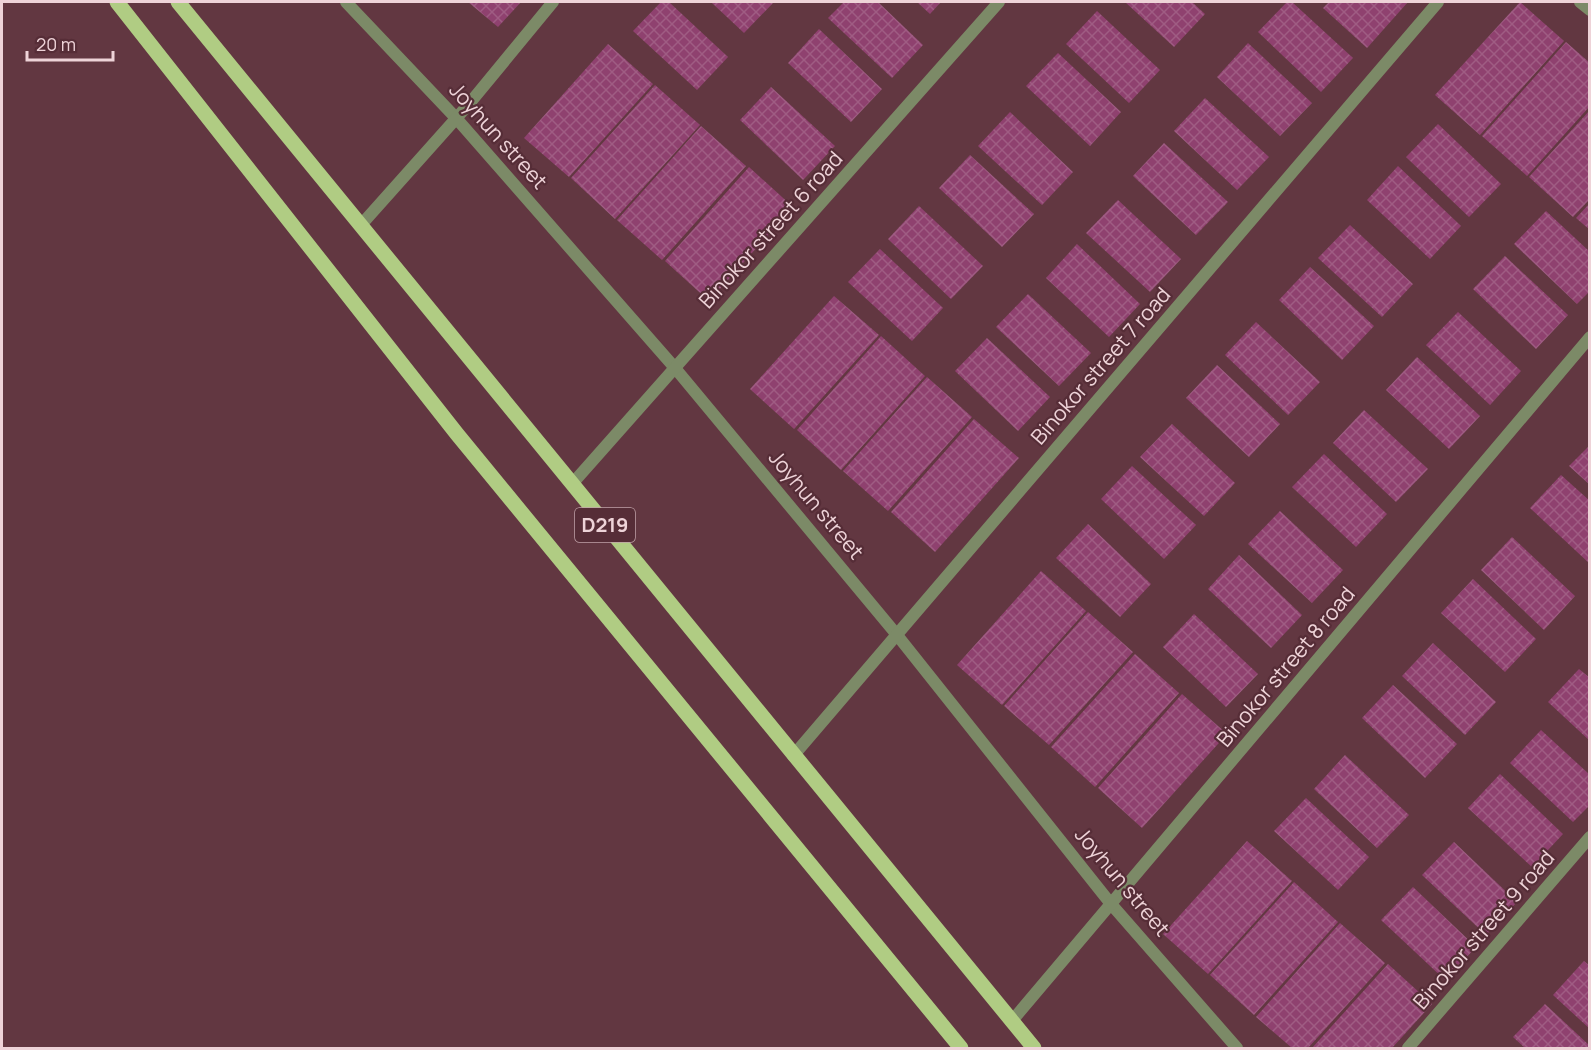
<svg xmlns="http://www.w3.org/2000/svg" width="1591" height="1050" viewBox="0 0 1591 1050" font-family="Manrope,sans-serif">
<style>
.building{fill:url(#building-cross-hatch)}
.lines{fill:none;stroke-linecap:round;stroke-linejoin:round}
.street{stroke:#7c8a67;stroke-width:12}
.primary{stroke:#b0cc83;stroke-width:15}
.labels{text-anchor:middle;stroke-width:4.5;stroke-linejoin:round;paint-order:stroke}
.shield{fill:#562d37;stroke:#c0a1a8;stroke-width:1.5}
.shield-label{font-size:20px;font-weight:bold;fill:#eed3d8}
.street-label{font-size:21px;fill:#eed3d8;stroke:#562d37}
</style>
<defs>
<pattern id="building-cross-hatch" width="8" height="8" patternUnits="userSpaceOnUse" patternTransform="scale(1.5)"><rect width="8" height="8" fill="#8f416f"/><path d="M0 0l8 8M0 8l8-8" fill="none" stroke="#9f5c83"/></pattern>
</defs>
<rect width="100%" height="100%" fill="#623741"/>
<g class="building">
<polygon points="468,2 521,2 498,27"/>
<polygon points="661,2 669,2 728,57 697,90 633,31"/>
<polygon points="711,2 774,2 744,33"/>
<polygon points="844,2 878,2 923,45 892,78 828,18"/>
<polygon points="917,2 941,2 930,14"/>
<polygon points="1125,2 1192,2 1205,14 1174,47"/>
<polygon points="1287,2 1292,2 1353,58 1321,92 1258,32"/>
<polygon points="1329,2 1408,2 1367,48 1323,8"/>
<polygon points="1520,2 1564,41 1480,135 1435,95"/>
<polygon points="1097,11 1160,70 1129,103 1066,44"/>
<polygon points="819,29 882,89 851,122 788,63"/>
<polygon points="1566,42 1590,63 1590,106 1527,176 1482,136"/>
<polygon points="1248,43 1312,103 1280,136 1217,77"/>
<polygon points="608,44 653,84 569,177 524,138"/>
<polygon points="1058,53 1121,112 1090,146 1026,86"/>
<polygon points="655,85 700,125 615,219 571,178"/>
<polygon points="771,87 835,146 803,180 740,120"/>
<polygon points="1205,98 1269,157 1237,190 1174,131"/>
<polygon points="1590,110 1590,199 1573,217 1529,177"/>
<polygon points="1010,112 1073,172 1042,205 978,146"/>
<polygon points="1438,124 1501,184 1469,217 1406,157"/>
<polygon points="701,126 746,166 662,260 617,220"/>
<polygon points="1164,143 1228,202 1196,235 1133,176"/>
<polygon points="970,155 1034,214 1002,247 939,188"/>
<polygon points="1398,166 1461,226 1430,259 1367,200"/>
<polygon points="749,167 793,207 709,301 665,261"/>
<polygon points="1118,200 1181,259 1150,292 1086,233"/>
<polygon points="1590,203 1590,230 1576,218"/>
<polygon points="919,206 983,266 951,299 888,239"/>
<polygon points="1546,211 1590,252 1590,291 1577,304 1514,244"/>
<polygon points="1350,225 1413,284 1382,317 1318,258"/>
<polygon points="1077,244 1140,304 1109,337 1046,278"/>
<polygon points="880,249 943,308 912,341 848,282"/>
<polygon points="1505,256 1568,315 1536,349 1473,289"/>
<polygon points="1310,267 1374,326 1342,360 1279,300"/>
<polygon points="1028,294 1091,353 1059,386 996,327"/>
<polygon points="834,296 879,335 794,429 750,389"/>
<polygon points="1458,312 1521,371 1490,405 1426,345"/>
<polygon points="1256,322 1320,382 1288,415 1225,355"/>
<polygon points="881,336 925,376 841,470 797,430"/>
<polygon points="987,338 1050,397 1018,431 955,371"/>
<polygon points="1417,357 1480,416 1449,449 1386,390"/>
<polygon points="1217,365 1280,424 1249,457 1186,398"/>
<polygon points="927,377 972,417 888,511 843,471"/>
<polygon points="1364,410 1428,469 1396,502 1333,443"/>
<polygon points="974,419 1019,458 935,552 891,512"/>
<polygon points="1172,424 1235,483 1204,516 1140,457"/>
<polygon points="1590,445 1590,485 1569,466"/>
<polygon points="1324,454 1387,514 1356,547 1292,487"/>
<polygon points="1132,466 1196,525 1164,559 1101,499"/>
<polygon points="1561,475 1590,501 1590,564 1530,508"/>
<polygon points="1280,511 1343,570 1312,603 1248,544"/>
<polygon points="1088,524 1151,584 1120,617 1056,558"/>
<polygon points="1512,537 1575,596 1544,630 1481,570"/>
<polygon points="1239,555 1302,615 1271,648 1208,589"/>
<polygon points="1041,571 1086,611 1002,705 957,665"/>
<polygon points="1473,579 1536,639 1505,672 1441,613"/>
<polygon points="1088,612 1133,652 1049,745 1004,706"/>
<polygon points="1194,614 1258,674 1226,707 1163,647"/>
<polygon points="1433,643 1496,702 1465,735 1402,676"/>
<polygon points="1135,654 1179,693 1095,787 1051,747"/>
<polygon points="1579,669 1590,678 1590,741 1548,702"/>
<polygon points="1393,685 1457,744 1425,778 1362,718"/>
<polygon points="1182,694 1227,734 1142,828 1098,788"/>
<polygon points="1541,730 1590,775 1590,805 1573,822 1510,763"/>
<polygon points="1345,755 1409,815 1377,848 1314,789"/>
<polygon points="1500,774 1563,834 1532,867 1468,808"/>
<polygon points="1306,798 1369,857 1338,890 1274,831"/>
<polygon points="1247,841 1292,881 1208,974 1163,934"/>
<polygon points="1454,842 1517,902 1486,935 1422,875"/>
<polygon points="1294,882 1338,922 1254,1015 1210,975"/>
<polygon points="1413,887 1476,947 1445,980 1381,920"/>
<polygon points="1340,923 1385,963 1308,1048 1292,1048 1256,1017"/>
<polygon points="1584,961 1590,966 1590,1029 1553,995"/>
<polygon points="1388,964 1432,1004 1392,1048 1312,1048"/>
<polygon points="1545,1004 1590,1046 1590,1048 1525,1048 1513,1037"/>
</g>
<g class="lines">
<g class="street">
<polyline points="346,2 456,118 675,368 897,635 1111,904 1237,1048"/>
<polyline points="1580,2 1590,10"/>
<polyline points="361,225 469,104 553,2"/>
<polyline points="572,484 999,2"/>
<polyline points="793,756 1438,2"/>
<polyline points="1011,1022 1590,337"/>
<polyline points="1408,1048 1590,837"/>
</g>
<g class="primary">
<polyline points="117,2 457,434 961,1048"/>
<polyline points="178,2 1034,1048"/>
</g>
</g>
<g class="labels">
<rect class="shield" x="575" y="508" width="60" height="34" rx="4.5"/>
<g class="shield-label">
<text x="605" y="532">D219</text>
</g>
<g class="street-label">
<text transform="translate(498 136) rotate(48)" y="7">Joyhun street</text>
<text transform="translate(771 230) rotate(-48)" y="7">Binokor street 6 road</text>
<text transform="translate(1101 366) rotate(-49)" y="7">Binokor street 7 road</text>
<text transform="translate(816 505) rotate(50)" y="7">Joyhun street</text>
<text transform="translate(1286 667) rotate(-50)" y="7">Binokor street 8 road</text>
<text transform="translate(1122 882) rotate(50)" y="7">Joyhun street</text>
<text transform="translate(1484 930) rotate(-49)" y="7">Binokor street 9 road</text>
</g>
</g>
<rect width="1591" height="1050" fill="none" stroke="#eed3d8" stroke-width="6"/>
<path d="M27 51v9h86v-9" fill="none" stroke="#eed3d8" stroke-width="3"/>
<text x="36" y="51" font-size="18" fill="#eed3d8" stroke="#562d37" stroke-width="4.5" paint-order="stroke">20 m</text>
</svg>
